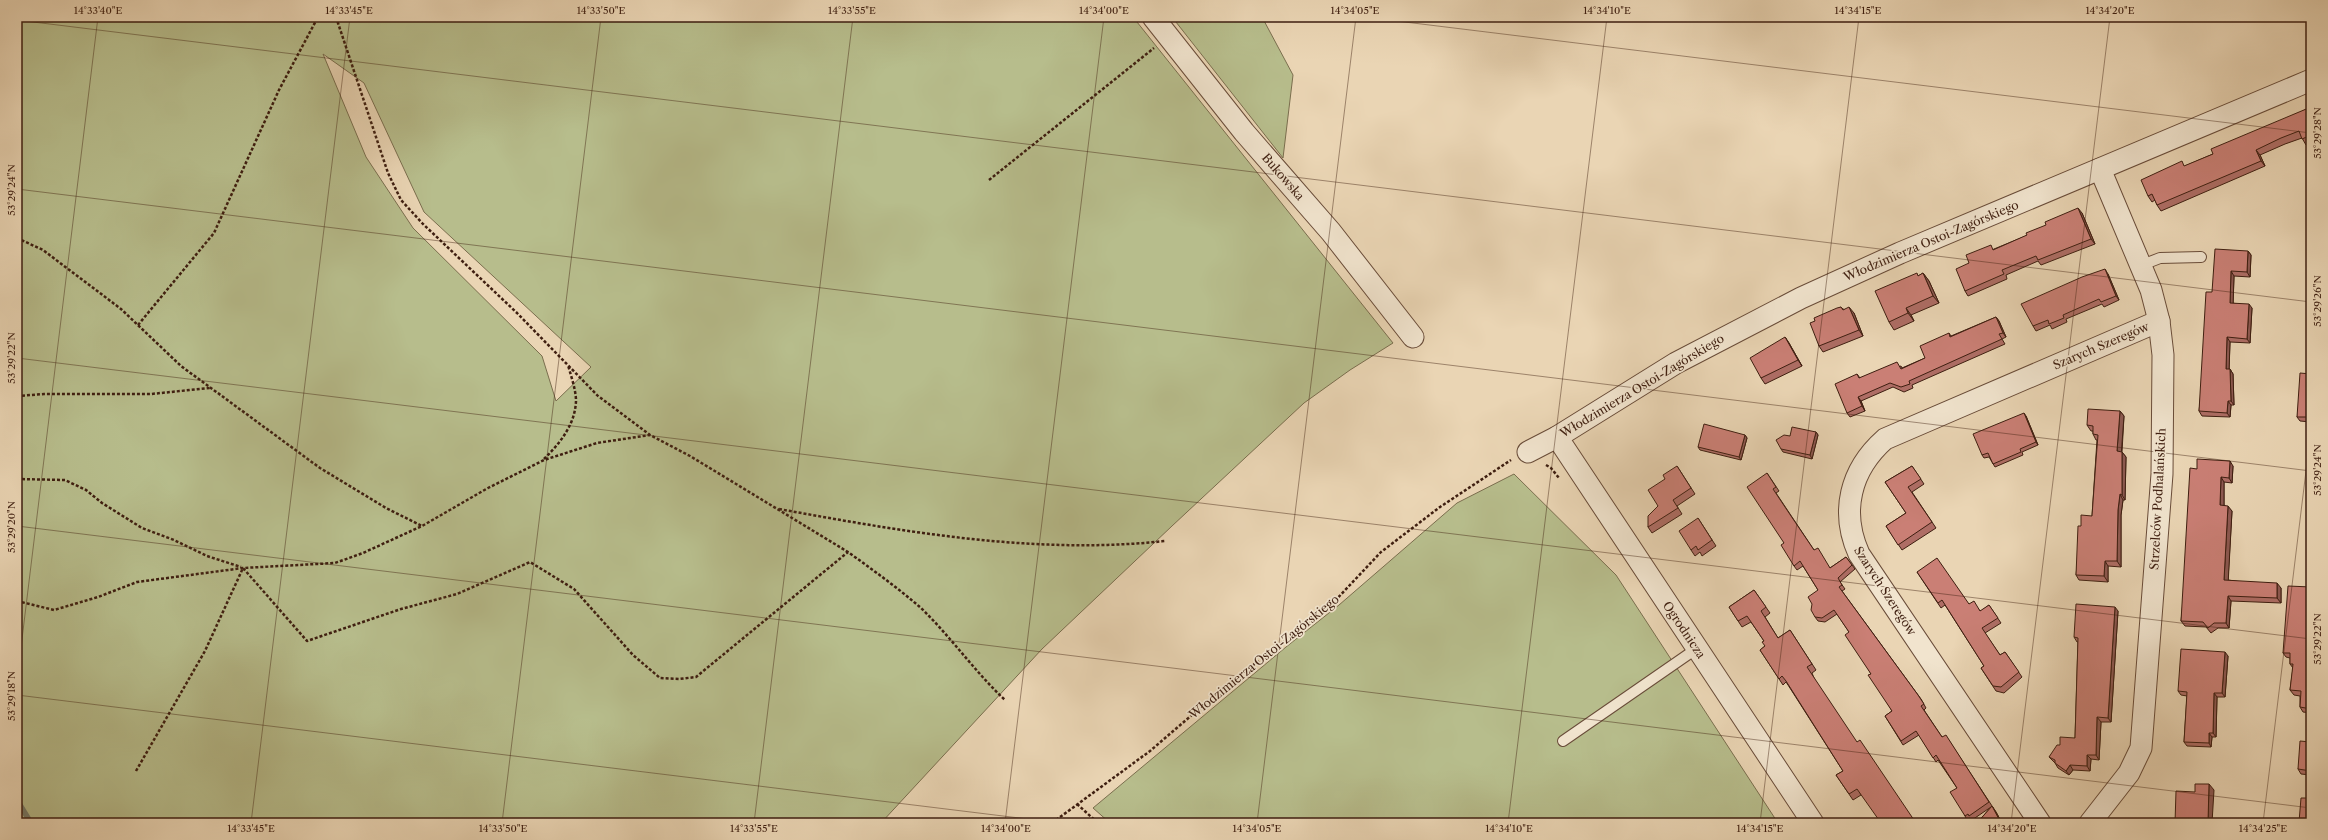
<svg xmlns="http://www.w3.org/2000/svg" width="2328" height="840" viewBox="0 0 2328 840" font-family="'Libre Caslon Text',serif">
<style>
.green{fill:#b7bd8c;stroke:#7a6e4e;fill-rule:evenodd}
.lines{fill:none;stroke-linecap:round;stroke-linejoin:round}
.stream{stroke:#757b6b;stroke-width:5.5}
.service-casing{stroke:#694c39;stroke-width:12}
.minor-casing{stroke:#694c39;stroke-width:23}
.path{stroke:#3e1e10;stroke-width:2.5;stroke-dasharray:3 2;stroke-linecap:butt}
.service{stroke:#f1e4ce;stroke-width:10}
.minor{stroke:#f1e4ce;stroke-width:21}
.wall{fill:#ae6d65;stroke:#3e1e10}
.shaded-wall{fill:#8d5952;stroke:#3e1e10}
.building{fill:#ca7f75;stroke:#3e1e10}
.ticks{fill:none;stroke:#3e1e10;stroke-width:1;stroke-opacity:0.45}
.labels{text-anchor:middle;stroke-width:3.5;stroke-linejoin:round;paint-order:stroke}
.street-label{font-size:12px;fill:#3e1e10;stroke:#f1e4ce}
.neatline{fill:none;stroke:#3e1e10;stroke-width:1.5}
.ticks-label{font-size:10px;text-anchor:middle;fill:#3e1e10}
</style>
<rect width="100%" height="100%" fill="#ead5b4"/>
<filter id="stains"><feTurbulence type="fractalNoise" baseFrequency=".005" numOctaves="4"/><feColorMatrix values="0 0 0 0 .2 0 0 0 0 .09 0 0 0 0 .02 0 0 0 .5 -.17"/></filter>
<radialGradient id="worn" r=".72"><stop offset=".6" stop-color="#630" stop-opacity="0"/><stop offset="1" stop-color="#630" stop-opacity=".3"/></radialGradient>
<g class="green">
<path d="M 17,17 L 1133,17 L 1393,343 L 1350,370 L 1304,403 L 1172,526 L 1042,649 L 881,823 L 17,823 ZM 323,54 L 364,83 L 424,212 L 591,367 L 556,401 L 542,356 L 413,228 L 366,157 Z"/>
<polygon points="1172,17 1262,17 1293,75 1283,158"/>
<polygon points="1514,474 1616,575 1778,823 1110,823 1093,808 1286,647 1339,605 1457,503"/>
</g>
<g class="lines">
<polyline class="stream" points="17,800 31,823"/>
<defs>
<g id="service">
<polyline points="2142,265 2160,258 2201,257"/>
<polyline points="1563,741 1696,649"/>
</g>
<g id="minor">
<polyline points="1153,17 1244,132 1331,232 1413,337"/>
<polyline points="1557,437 1813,823"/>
<polyline points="1528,452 1557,437 1676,363 1801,298 1900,253 2311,80"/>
<path d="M 2040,823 L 1859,554 C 1840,512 1850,470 1885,439 L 2159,321"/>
<polyline points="2090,823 2129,773 2141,748 2162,474 2163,355 2159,321 2151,290 2100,169"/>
</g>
</defs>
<use href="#service" class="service-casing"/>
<use href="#minor" class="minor-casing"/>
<g class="path">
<path d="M 336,17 L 388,173 L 401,200 L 423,224 L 517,313 L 598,396 L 650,435 L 690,456 L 848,552 C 873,570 898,588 921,608 C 951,637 975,672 1005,700"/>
<polyline points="989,180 1154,48"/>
<polyline points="17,238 43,250 121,309 181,366 320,468 386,508 422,526"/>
<polyline points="138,325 214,233 279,90 318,17"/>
<polyline points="17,396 44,394 151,394 210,388"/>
<path d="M 544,459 C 560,443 575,425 576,401 C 576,390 571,376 568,365"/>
<polyline points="1546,465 1551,468 1559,478"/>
<polyline points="17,479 65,480 86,490 102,503 142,528 174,540 207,556 241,567"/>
<path d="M 779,509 C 905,532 1036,555 1165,541"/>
<polyline points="17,601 54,610 98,597 137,582 243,568 335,563 363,553 422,526 488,488 544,460 597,443 650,435"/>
<polyline points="136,771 205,651 243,568 307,641 401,609 457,594 530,562 574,589 633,655 660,678 679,679 696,677 848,552"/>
<polyline points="1077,804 1098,823"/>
<polyline points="1052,823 1150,751 1221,690 1332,604 1381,552 1440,507 1511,460"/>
</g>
<use href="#service" class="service"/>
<use href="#minor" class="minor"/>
</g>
<g class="wall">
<polygon points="2311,107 2311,143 2306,145 2302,138 2285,144 2260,155 2265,166 2161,211 2157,205 2155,200 2152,202 2148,196 2185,166 2213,154"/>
<polygon points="2082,213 2095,244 2041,265 2038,261 2006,275 2007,279 1968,296 1965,291 1969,263 1994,249"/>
<polygon points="2248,251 2251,255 2250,277 2234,276 2233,303 2252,308 2250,343 2230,342 2229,369 2230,369 2233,374 2234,405 2231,405 2230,417 2202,416 2199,411 2212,292"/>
<polygon points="1923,273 1929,281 1939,303 1911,315 1914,321 1894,330 1889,322 1918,276"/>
<polygon points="2108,274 2119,300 2104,307 2102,304 2066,319 2067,322 2052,329 2050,325 2036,331 2033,326"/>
<polygon points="1841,307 1843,309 1854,313 1863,336 1823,352 1819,346 1815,321"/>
<polygon points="1996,317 1999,321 2006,337 2002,339 2005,344 1912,385 1913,388 1904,392 1893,387 1861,401 1865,411 1850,417 1847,413 1857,374 1860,378 1901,366 1902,368 1925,358 1949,333 1951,336"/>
<polygon points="1785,337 1789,343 1802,366 1765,384 1761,378"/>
<polygon points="2311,374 2311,422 2300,421 2297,417"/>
<polygon points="2120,411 2124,416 2122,452 2126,457 2125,500 2123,500 2121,515 2121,567 2108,566 2108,582 2079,580 2076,575 2081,526 2092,516 2097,440 2096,440 2093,434 2093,431 2091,431 2087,425"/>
<polygon points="2026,416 2038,445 2022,452 2023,455 1995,467 1989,457 1984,458 1982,455"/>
<polygon points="1816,432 1818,435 1812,459 1783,452 1781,449 1790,436"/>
<polygon points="1745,435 1747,438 1741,460 1700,450 1698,447"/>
<polygon points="2311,462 2311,484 2308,480"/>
<polygon points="1677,466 1695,494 1677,506 1682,514 1652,533 1648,527"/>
<polygon points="1912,466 1924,484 1912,492 1936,528 1902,550 1886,526 1906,513 1885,482"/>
<polygon points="2233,466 2232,483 2224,482 2224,505 2232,511 2228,580 2281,588 2281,603 2231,601 2229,628 2218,628 2211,633 2206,627 2185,626 2181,621 2197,469"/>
<polygon points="1767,473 1779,491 1776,493 1814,550 1830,568 1846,557 1855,569 1840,582 1845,589 1842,591 1921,699 1926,708 1924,710 1942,737 1948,739 1996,812 2002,823 1977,823 1991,807 1972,820 1970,818 1967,820 1965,816 1957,788 1938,760 1936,762 1919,735 1903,745 1885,716 1892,711 1871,674 1849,632 1837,614 1825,622 1818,621 1815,617 1818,590 1803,566 1797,570 1794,566 1784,543"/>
<polygon points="1698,518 1716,546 1702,556 1700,552 1695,556 1691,550"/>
<polygon points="1917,572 1969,604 1981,611 1989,605 2001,623 1985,633 2000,655 2005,652 2022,677 2004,693 1996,691 1981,668 1984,666 1945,605 1941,608"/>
<polygon points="2311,587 2311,713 2303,712 2300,707 2300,696 2294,695 2290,690 2293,668 2290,664 2290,658 2286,657 2283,653"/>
<polygon points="1754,590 1770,613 1765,617 1778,638 1790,630 1816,670 1812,673 1861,795 1853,800 1836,775 1843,771 1788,685 1786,682 1783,685 1760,650 1765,646 1764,641 1751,622 1742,627 1729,607"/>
<polygon points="2118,611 2111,722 2101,722 2099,760 2091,759 2090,771 2073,770 2069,775 2058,768 2055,763 2049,757 2060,745 2075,738 2078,642 2077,642 2074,637"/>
<polygon points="2228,656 2225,697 2217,697 2216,737 2212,737 2211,747 2187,746 2184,742 2187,696 2181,695 2178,691"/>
<polygon points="2311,742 2311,775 2301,774 2298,769"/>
</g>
<g class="shaded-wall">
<polygon points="2256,150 2260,155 2265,166 2261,161"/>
<polygon points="2078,208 2082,213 2095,244 2091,239"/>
<polygon points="2248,251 2251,255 2250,277 2247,272"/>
<polygon points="2105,269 2108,274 2119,300 2116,296"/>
<polygon points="2231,271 2234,276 2233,307 2230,303"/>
<polygon points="1923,273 1929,281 1939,303 1933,296"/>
<polygon points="2249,304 2252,308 2250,343 2247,339"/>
<polygon points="1849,307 1854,313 1863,336 1859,330"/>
<polygon points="1906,308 1911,315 1914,321 1908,313"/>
<polygon points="1996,317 1999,321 2006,337 2003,333"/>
<polygon points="1785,337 1789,343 1802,366 1798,360"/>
<polygon points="2227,337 2230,342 2229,373 2226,369"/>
<polygon points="2230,369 2233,374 2234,405 2231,401"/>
<polygon points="1858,397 1861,401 1865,411 1862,406"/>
<polygon points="2228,401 2231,405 2230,417 2227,413"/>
<polygon points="2120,411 2124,416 2121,457 2117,451"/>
<polygon points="2024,413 2026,416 2038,445 2036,442"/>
<polygon points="1816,432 1818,435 1812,459 1810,455"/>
<polygon points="1745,435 1747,438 1741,460 1739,457"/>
<polygon points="2122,452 2126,457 2125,500 2122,495"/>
<polygon points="2230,461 2233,466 2232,483 2229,478"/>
<polygon points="2221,477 2224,482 2224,510 2220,505"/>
<polygon points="2120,494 2123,500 2121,515 2121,567 2117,561 2118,510"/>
<polygon points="2228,506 2232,511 2228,585 2224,580"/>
<polygon points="2105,561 2108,566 2108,582 2104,576"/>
<polygon points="2277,583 2281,588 2281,603 2277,598"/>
<polygon points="2228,596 2231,601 2229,628 2226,623"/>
<polygon points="2115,607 2118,611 2111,722 2108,718"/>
<polygon points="2225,652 2228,656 2225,697 2222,693"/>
<polygon points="2214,693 2217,697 2216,737 2213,733"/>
<polygon points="2097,717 2101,722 2099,760 2096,755"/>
<polygon points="2209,733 2212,737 2211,747 2209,743"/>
<polygon points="2087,755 2091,759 2090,771 2087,766"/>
<polygon points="2070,765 2073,770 2069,775 2066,771"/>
<polygon points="2209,784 2214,790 2212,823 2208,823"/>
<polygon points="1992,806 1996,812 2002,823 2001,823"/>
</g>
<g class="building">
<polygon points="2311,107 2311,135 2302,139 2299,131 2281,138 2256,150 2261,161 2157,205 2152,194 2148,196 2141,180 2182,161 2184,166 2213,154 2211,149"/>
<polygon points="2078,208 2091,239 2038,260 2036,256 2002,270 2004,274 1965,291 1956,269 1969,263 1966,255 1991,245 1993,250 2027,235 2026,233 2046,225 2045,222"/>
<polygon points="2215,249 2248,251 2247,272 2231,271 2230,303 2249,304 2247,339 2227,337 2226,369 2230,369 2231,401 2228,401 2227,413 2199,411 2206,292 2212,292"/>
<polygon points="2105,269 2116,296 2101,302 2099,299 2063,315 2064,318 2049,324 2048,320 2033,326 2021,304 2082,277"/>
<polygon points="1917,273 1918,276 1923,273 1933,296 1906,308 1908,313 1889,322 1875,291"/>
<polygon points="1841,307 1843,310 1849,307 1859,330 1819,346 1810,323 1815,321 1814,318 1837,308"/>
<polygon points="1996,317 2003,333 1999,334 2002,339 1909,381 1910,384 1901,387 1890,383 1858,397 1862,406 1847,413 1835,384 1857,374 1859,378 1897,362 1901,369 1925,358 1920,346 1949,333 1950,337"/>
<polygon points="1785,337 1798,360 1761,378 1750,358"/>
<polygon points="2300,373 2311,374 2311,417 2297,417"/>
<polygon points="2088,409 2120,411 2117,451 2122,452 2122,495 2120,494 2118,510 2117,561 2105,561 2104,576 2076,575 2078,526 2081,526 2081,515 2092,516 2096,460 2098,435 2093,434 2093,426 2087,425"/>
<polygon points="2024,413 2036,442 2020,449 2021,452 1993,464 1988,453 1982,455 1973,434"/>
<polygon points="1704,424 1745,435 1739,457 1698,447"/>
<polygon points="1792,427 1816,432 1810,455 1781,449 1776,440 1784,435 1790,436"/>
<polygon points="2197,459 2230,461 2229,478 2221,477 2220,505 2228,506 2224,580 2277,583 2277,598 2228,596 2226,623 2214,623 2208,628 2203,622 2181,621 2190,468 2197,469"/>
<polygon points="2309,462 2311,462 2311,480 2308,480"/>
<polygon points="1677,466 1691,488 1673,500 1678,508 1648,527 1648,516 1658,506 1648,490 1665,479 1663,475"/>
<polygon points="1912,466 1921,479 1908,487 1932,522 1898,545 1886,526 1906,513 1885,482"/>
<polygon points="1767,473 1776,487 1773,489 1791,516 1814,550 1818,548 1830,568 1846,557 1852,565 1838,578 1842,585 1839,587 1918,695 1924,704 1921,706 1942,737 1946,735 1989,802 1969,816 1968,814 1965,816 1950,792 1957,788 1936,755 1933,758 1916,731 1901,741 1885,716 1892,711 1868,675 1871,674 1845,635 1849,632 1834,610 1822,618 1815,617 1811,610 1812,604 1808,597 1818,590 1800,561 1794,566 1781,545 1784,543 1747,487"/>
<polygon points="1698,518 1712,540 1698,550 1696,546 1691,550 1679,531"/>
<polygon points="1937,558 1969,604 1974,601 1980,611 1989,605 1998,618 1982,628 2000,655 2005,652 2019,672 2001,687 1993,686 1981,668 1984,666 1942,600 1938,603 1917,572"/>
<polygon points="2288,586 2311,587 2311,709 2300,707 2301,691 2290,690 2293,664 2290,664 2290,653 2283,653"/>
<polygon points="1754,590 1766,607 1761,611 1778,638 1790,630 1812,664 1807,667 1857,742 1860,740 1916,823 1881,823 1857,789 1849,794 1836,775 1843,771 1786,681 1782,676 1779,679 1760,650 1765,646 1762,642 1764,641 1747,616 1738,621 1729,607"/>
<polygon points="2076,604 2115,607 2108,718 2097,717 2096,755 2087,755 2087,766 2070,765 2066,771 2055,763 2055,760 2049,757 2057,745 2060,745 2060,737 2075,738 2078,638 2074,637"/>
<polygon points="2181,649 2225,652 2222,693 2214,693 2213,733 2209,733 2209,743 2184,742 2187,692 2178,691"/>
<polygon points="2300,741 2311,742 2311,771 2298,769"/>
<polygon points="2195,784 2209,784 2208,823 2175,823 2176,791 2195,792"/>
<polygon points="2301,798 2311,798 2311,823 2285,823 2285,821 2299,822"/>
<polygon points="1992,806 2001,823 1977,823"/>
</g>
<path class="ticks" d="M 1364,17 L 2311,133M 17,20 L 2311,302M 17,189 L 2311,471M 17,358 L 2311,639M 17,526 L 2311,808M 17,680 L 98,17M 17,695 L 1060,823M 251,823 L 350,17M 502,823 L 601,17M 754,823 L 853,17M 1005,823 L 1104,17M 1257,823 L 1356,17M 1508,823 L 1607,17M 1760,823 L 1859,17M 2011,823 L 2110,17M 2263,823 L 2311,430"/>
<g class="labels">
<g class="street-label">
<text transform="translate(1283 177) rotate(49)" y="4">Bukowska</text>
<text transform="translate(1931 241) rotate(-23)" y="4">Włodzimierza Ostoi-Zagórskiego</text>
<text transform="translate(2101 346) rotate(-23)" y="4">Szarych Szeregów</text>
<text transform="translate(1642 386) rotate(-31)" y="4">Włodzimierza Ostoi-Zagórskiego</text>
<text transform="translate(2158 499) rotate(-87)" y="4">Strzelców Podhalańskich</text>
<text transform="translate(1885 591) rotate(57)" y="4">Szarych Szeregów</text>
<text transform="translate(1684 630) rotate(56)" y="4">Ogrodnicza</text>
<text transform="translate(1264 657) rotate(-39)" y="4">Włodzimierza Ostoi-Zagórskiego</text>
</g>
</g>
<rect width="2328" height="840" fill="none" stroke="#ead5b4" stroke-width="44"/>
<rect x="22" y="22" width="2284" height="796" class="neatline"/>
<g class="ticks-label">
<text x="98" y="14">14°33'40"E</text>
<text x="349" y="14">14°33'45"E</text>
<text x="601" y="14">14°33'50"E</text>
<text x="852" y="14">14°33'55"E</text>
<text x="1104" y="14">14°34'00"E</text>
<text x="1355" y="14">14°34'05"E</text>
<text x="1607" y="14">14°34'10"E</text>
<text x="1858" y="14">14°34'15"E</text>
<text x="2110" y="14">14°34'20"E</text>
<text transform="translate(2317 133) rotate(-90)" y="4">53°29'28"N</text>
<text transform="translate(11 190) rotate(-90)" y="4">53°29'24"N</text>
<text transform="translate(2317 301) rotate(-90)" y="4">53°29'26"N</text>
<text transform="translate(11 358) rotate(-90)" y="4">53°29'22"N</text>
<text transform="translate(2317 470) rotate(-90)" y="4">53°29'24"N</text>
<text transform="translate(11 527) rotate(-90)" y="4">53°29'20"N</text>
<text transform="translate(2317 639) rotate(-90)" y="4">53°29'22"N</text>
<text transform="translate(11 696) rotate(-90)" y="4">53°29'18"N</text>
<text x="251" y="832">14°33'45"E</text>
<text x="503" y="832">14°33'50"E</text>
<text x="754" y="832">14°33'55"E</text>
<text x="1006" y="832">14°34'00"E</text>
<text x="1257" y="832">14°34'05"E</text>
<text x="1509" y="832">14°34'10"E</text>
<text x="1760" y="832">14°34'15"E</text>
<text x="2012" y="832">14°34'20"E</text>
<text x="2263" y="832">14°34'25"E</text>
</g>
<rect width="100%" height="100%" filter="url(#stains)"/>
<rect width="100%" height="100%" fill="url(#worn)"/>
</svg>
